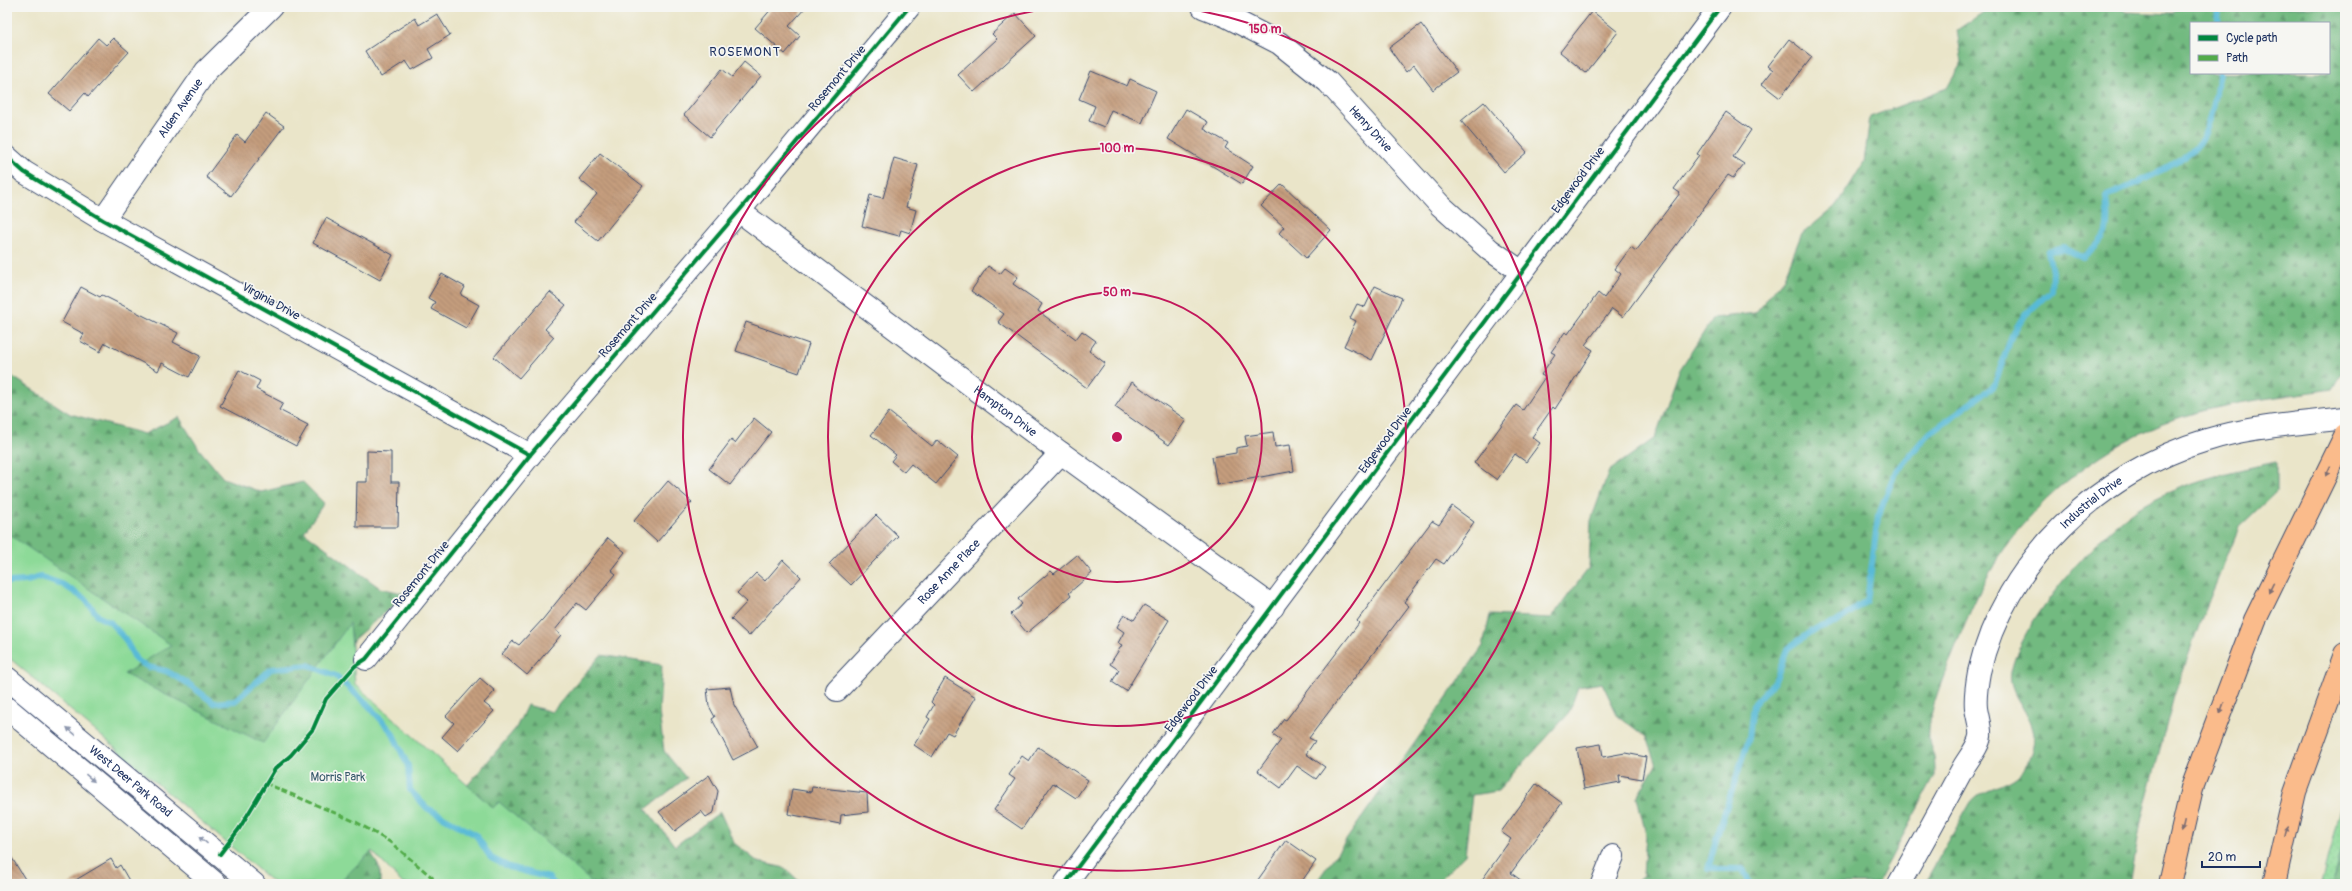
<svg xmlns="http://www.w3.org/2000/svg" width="2352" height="891" viewBox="0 0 2352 891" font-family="Pangolin,sans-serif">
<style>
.grass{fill:url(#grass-dots);stroke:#54847b}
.forest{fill:url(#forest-firs);stroke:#46746f;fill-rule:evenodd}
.green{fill:#8dda98;stroke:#54847b}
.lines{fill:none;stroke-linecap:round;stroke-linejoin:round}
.stream{stroke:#59bad7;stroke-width:6}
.building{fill:url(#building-back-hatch)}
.minor-casing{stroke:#3a4a6e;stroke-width:24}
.highway-casing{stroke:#3a4a6e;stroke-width:24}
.minor{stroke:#fff;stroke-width:22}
.highway{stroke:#fabb8b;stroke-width:22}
.quiet{stroke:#52ab49;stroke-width:3;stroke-dasharray:6 3;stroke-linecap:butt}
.cycleway-casing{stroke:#f6f6f2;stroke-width:6}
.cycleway{stroke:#00873e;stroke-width:4}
.oneway{fill:#7f6e72}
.oneway2{fill:#8d97ae}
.ring{fill:none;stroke:#c2185b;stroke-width:2}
.labels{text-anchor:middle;stroke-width:3.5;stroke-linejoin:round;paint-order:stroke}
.street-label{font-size:12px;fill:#1b2f5e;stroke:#f6f6f2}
.park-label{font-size:12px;fill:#385a6c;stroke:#f6f6f2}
.neighbourhood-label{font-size:13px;letter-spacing:1px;fill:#1b2f5e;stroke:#f6f6f2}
.centre{fill:#c2185b;stroke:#f6f6f2;stroke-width:2}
.ring-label{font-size:12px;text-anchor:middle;font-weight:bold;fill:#c2185b;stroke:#f6f6f2;stroke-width:3.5;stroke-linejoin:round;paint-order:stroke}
</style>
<defs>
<pattern id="grass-dots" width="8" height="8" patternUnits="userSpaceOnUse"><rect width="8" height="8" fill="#8dda98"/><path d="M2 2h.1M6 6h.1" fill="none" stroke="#79bb85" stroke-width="1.8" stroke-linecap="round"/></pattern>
<pattern id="forest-firs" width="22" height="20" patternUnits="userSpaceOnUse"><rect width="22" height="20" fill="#72ba80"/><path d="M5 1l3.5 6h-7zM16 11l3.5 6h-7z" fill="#5d986c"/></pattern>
<pattern id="building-back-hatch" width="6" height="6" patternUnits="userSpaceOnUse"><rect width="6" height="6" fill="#c59d7d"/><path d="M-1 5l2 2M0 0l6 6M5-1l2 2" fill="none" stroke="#9f806a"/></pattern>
</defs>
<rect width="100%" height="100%" fill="#f6f6f2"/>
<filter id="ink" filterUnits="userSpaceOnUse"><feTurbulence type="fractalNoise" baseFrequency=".025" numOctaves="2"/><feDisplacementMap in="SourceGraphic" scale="8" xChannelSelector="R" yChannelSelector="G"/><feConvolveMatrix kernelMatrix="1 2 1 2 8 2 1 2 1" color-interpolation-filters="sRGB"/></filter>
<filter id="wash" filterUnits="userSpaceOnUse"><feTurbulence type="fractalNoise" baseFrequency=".012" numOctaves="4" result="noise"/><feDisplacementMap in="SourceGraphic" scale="16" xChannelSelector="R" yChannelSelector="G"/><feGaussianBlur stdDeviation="0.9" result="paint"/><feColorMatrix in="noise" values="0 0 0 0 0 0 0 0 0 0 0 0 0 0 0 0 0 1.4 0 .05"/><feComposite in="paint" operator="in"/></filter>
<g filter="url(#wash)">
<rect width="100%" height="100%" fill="#eae5c9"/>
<polygon class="grass" points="2345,789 2345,836 2333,884 2321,884"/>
<g class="forest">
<path d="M 1991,7 L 2008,7 L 2020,11 L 2024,7 L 2119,7 L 2127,12 L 2173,14 L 2178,7 L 2345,7 L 2345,367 L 2332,389 C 2274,398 2216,403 2161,424 C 2098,449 2030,504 1996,562 C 1977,593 1964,625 1951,658 C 1942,681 1927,715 1929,739 C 1929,746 1933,751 1934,757 C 1935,763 1935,770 1935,776 L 1877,884 L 1633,884 L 1643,875 L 1646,835 L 1637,797 L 1656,765 L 1646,737 L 1618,716 L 1602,683 L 1578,687 L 1569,713 L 1498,791 L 1472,795 L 1465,855 L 1436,884 L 1315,884 L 1483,646 L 1490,615 L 1551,618 L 1589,568 L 1591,520 L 1609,471 L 1655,438 L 1679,371 L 1713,318 L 1755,313 L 1784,278 L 1801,235 L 1838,204 L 1864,162 L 1870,117 L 1947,88 L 1962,62 L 1957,30 ZM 2191,23 L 2329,23 L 2329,73 L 2191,73 Z"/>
<polygon points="7,373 70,414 144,434 179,417 199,449 223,478 261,492 303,482 324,503 304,532 380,588 406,594 354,639 328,684 466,787 516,728 527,705 552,712 601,655 662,665 659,712 664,751 686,778 646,809 675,846 720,812 734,843 758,862 785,868 802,884 417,884 367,845 380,869 380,884 279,884 7,627"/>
<path d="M 2276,462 L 2276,492 L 2239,527 L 2201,620 L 2174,696 L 2142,817 L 2130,884 L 1924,884 L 1971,802 C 1989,780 2014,792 2030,759 C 2048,721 2005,700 2011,672 C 2021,621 2102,527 2147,503 C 2187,481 2232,471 2276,462 Z"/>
<polygon points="2345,836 2345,884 2333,884"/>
</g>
<polygon class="green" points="7,533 171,645 124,674 263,743 350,623 355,684 493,808 499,802 594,884 403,884 372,851 337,884 275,884 7,656"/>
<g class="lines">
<g class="stream">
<polyline points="2217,23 2218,7"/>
<polyline points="7,582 27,581 41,577 62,584 85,599 99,617 110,622 125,639 136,660 148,667 166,671 186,682 214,703 235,701 271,669 308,665 336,676 368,705 392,732 408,766 410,790 427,808 476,835 491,858 509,867 549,878 554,884"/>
<path d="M 1750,884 L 1743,869 L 1708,869 L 1717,836 L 1749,738 L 1753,705 L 1775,681 L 1788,648 L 1817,628 L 1835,623 L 1867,601 L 1878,517 L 1895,473 L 1927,435 L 1994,386 L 2012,335 L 2023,317 L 2051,291 L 2052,271 L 2048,252 L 2063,248 L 2083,258 C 2110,236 2109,230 2106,196 C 2130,188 2177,164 2195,148 C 2210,134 2217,93 2218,73"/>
</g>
</g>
<g id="blocks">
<g class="building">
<polygon points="773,7 806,7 789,26 800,36 785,54 755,28"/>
<polygon points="1592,11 1618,32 1586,73 1560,52"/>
<polygon points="1015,13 1036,36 974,92 958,75 997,39 992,34"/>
<polygon points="437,14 450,35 428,49 433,58 412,70 406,61 381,77 365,51 415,18 419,25"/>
<polygon points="1421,24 1457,72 1433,90 1414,65 1406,72 1389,48"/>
<polygon points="98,38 106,45 113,38 129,52 88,97 85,93 69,111 49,94"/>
<polygon points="1789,39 1812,57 1780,98 1762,84 1773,70 1768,66"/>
<polygon points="744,62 761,76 710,137 684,115 722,69 732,77"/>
<polygon points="1091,71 1127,86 1130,79 1156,91 1142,123 1111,110 1104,127 1089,121 1095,106 1079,99"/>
<polygon points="1484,102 1527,152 1504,172 1461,121"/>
<polygon points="1186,109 1208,122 1204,129 1228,143 1225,148 1253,166 1242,184 1168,139"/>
<polygon points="1726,112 1751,130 1733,157 1744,164 1733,178 1728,175 1623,317 1612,309 1585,345 1593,350 1555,409 1553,407 1532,437 1540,443 1526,462 1515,454 1497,480 1474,463 1516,405 1523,410 1545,377 1541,375 1555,354 1551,352 1565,332 1568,334 1598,293 1604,298 1621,274 1615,269 1631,247 1636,251 1680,193 1674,189 1699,155 1697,154"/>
<polygon points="266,113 284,126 231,196 206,177 237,135 245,142"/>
<polygon points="600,153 643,186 598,241 574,222 597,194 579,179"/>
<polygon points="894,158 918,165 906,207 916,210 910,233 901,230 899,236 862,226 870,195 883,198"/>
<polygon points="1282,184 1331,230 1306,258 1279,233 1284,227 1261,206"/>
<polygon points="326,218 393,255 380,280 313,243"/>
<polygon points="988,266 1000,274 1005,268 1018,277 1013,284 1042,304 1038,311 1076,339 1082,331 1096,341 1089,351 1105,363 1087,388 998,322 1004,314 971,291"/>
<polygon points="442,274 465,287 461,295 479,305 466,328 431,309 435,302 428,298"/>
<polygon points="1375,286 1402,298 1372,360 1344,346 1356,321 1350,318 1357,304 1365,307"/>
<polygon points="81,287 100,297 102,295 178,333 173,342 200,356 189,377 162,363 158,371 105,343 100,352 80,341 84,334 62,322"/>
<polygon points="550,292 566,305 545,329 554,337 519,378 494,357"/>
<polygon points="746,322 809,344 799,373 736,351"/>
<polygon points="239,370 260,381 256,389 283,403 279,410 308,425 296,446 220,406"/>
<polygon points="1132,382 1186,420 1169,445 1115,407"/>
<polygon points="889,412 932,446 937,440 958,457 936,484 911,464 904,472 891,461 896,455 871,435"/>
<polygon points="754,418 771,432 730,485 709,469 731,440 735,443"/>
<polygon points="1273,432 1275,447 1290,445 1294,471 1217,485 1212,457 1236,453 1236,448 1247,446 1245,436"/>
<polygon points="367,451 391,452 391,482 399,482 398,527 356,527 357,482 367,482"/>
<polygon points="668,481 692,502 657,542 634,521"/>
<polygon points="1452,506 1474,522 1444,564 1436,559 1404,602 1409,606 1309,738 1315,741 1306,754 1325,767 1316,779 1297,766 1281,788 1258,771 1281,740 1273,734 1284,719 1286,720 1359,623 1357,621 1432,521 1439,525"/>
<polygon points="876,515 898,536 851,585 829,564"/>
<polygon points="608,538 625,552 611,570 616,574 586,610 577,603 555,630 561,635 527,675 502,654 513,641 519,645 543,619"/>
<polygon points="1077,555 1092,573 1069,593 1071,596 1027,633 1011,614 1022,604 1018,599 1051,571 1054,574"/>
<polygon points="783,560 801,577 749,636 731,619 747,602 737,593 756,573 765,581"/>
<polygon points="1144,605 1169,620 1126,691 1112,682 1119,670 1110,664 1122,645 1118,643 1124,632 1117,627 1124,614 1134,620"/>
<polygon points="480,678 495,691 484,703 494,711 458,751 442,737 454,723 446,716"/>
<polygon points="945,678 976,697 953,735 947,732 932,757 914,745 930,719 927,717 934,705 931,702"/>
<polygon points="730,687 734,705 758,747 733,760 712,719 715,717 709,706 707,689"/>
<polygon points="1601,744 1603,757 1625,753 1646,757 1642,779 1619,775 1620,782 1584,789 1577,748"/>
<polygon points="1038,747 1088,780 1076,798 1053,783 1022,829 994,810 1015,779 1009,775 1022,756 1029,761"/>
<polygon points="709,775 718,791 714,812 706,817 701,811 675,831 659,812"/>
<polygon points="1536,784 1562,803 1511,873 1526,884 1479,884 1511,839 1501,832"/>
<polygon points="812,787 867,793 868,812 841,815 840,824 788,814 792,789 811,792"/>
<polygon points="1286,840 1316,861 1300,884 1255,884"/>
<polygon points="7,850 28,884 7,884"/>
<polygon points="111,859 116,868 120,865 131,884 69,884"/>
</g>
</g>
</g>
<g filter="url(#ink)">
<use href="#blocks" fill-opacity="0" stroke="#3a4a6e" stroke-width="1"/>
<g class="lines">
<defs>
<g id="minor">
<path id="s1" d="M 1203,7 L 1226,16 L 1279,43 L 1328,82 L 1440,205 L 1490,250 L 1522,272"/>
<polyline points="7,157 24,172 103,220 530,455"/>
<path id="s2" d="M 739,211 L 1061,453 L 1273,607"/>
<path id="s3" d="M 103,220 L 206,71 L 271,7"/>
<polyline points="366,659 530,455 739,211 909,7"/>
<path id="s4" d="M 7,678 L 254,884"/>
<path id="s5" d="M 837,690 L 1061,453"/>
<polyline points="7,708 216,884"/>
<polyline points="1065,884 1720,7"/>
<polyline points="1602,884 1613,856"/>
<path id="s6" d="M 1899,884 C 1921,845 1942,807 1963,768 C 1968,759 1979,746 1980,736 C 1981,728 1977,716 1976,708 C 1975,698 1977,683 1979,672 C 2004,562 2101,471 2207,440 C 2251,426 2299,424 2345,418"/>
</g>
<g id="highway">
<polyline points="2170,884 2192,788 2255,620 2345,436"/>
<polyline points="2274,884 2295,792 2345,654"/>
</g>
</defs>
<use href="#minor" class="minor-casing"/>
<use href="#highway" class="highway-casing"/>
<use href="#minor" class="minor"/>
<use href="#highway" class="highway"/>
<polyline class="quiet" points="265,783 356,822 390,842 440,884"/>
<defs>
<g id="cycleway">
<polyline points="7,157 24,172 103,220 530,455"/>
<polyline points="220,854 239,829 275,769 291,755 313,729 326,699 355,666 366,659 530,455 739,211 909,7"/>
<polyline points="1065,884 1720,7"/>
</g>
</defs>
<use href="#cycleway" class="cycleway-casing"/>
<use href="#cycleway" class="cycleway"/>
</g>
<defs><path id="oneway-solid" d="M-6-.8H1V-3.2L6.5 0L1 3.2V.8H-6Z"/></defs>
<g class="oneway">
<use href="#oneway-solid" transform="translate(2328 471) rotate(116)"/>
<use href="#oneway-solid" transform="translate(2271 588) rotate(116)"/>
<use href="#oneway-solid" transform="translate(2222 708) rotate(110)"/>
<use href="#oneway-solid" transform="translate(2183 826) rotate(103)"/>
<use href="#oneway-solid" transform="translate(2286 832) rotate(-77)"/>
</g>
<g class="oneway2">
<use href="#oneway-solid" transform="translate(71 731) rotate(-140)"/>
<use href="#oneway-solid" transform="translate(90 778) rotate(40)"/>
<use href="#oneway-solid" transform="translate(203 840) rotate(-140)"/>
</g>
</g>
<g class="ring">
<circle cx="1117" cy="437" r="145"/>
<circle cx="1117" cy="437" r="289"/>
<path d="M1177 7A434 434 0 1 1 1057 7"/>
</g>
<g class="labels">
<g class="street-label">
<text transform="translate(837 78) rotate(-50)" y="4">Rosemont Drive</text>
<text dy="4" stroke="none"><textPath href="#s3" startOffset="136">Alden Avenue</textPath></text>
<text dy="4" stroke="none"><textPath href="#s1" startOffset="210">Henry Drive</textPath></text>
<text transform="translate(1578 180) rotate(-53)" y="4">Edgewood Drive</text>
<text transform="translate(271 301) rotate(29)" y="4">Virginia Drive</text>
<text transform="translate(628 325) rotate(-49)" y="4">Rosemont Drive</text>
<text dy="4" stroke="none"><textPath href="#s2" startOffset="333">Hampton Drive</textPath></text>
<text transform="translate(1385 440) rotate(-53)" y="4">Edgewood Drive</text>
<text dy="4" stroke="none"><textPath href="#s6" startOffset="441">Industrial Drive</textPath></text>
<text dy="4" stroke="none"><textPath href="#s5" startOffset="163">Rose Anne Place</textPath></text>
<text transform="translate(421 574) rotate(-51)" y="4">Rosemont Drive</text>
<text transform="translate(1191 699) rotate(-53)" y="4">Edgewood Drive</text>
<text dy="4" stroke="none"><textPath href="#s4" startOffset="161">West Deer Park Road</textPath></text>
</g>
<g class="park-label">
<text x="338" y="781">Morris Park</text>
</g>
<g class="neighbourhood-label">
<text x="745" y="56">ROSEMONT</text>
</g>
</g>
<circle cx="1117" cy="437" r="6" class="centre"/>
<g class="ring-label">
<text x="1265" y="33">150 m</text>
<text x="1117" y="152">100 m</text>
<text x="1117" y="296">50 m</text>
</g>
<rect width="2352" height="891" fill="none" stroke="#f6f6f2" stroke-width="24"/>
<rect x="2190" y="22" width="140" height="52" fill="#f6f6f2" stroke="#9ea6b7"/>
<rect x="2198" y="35" width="20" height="6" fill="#00873e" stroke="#9ea6b7"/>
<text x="2226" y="42" font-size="12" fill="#1b2f5e">Cycle path</text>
<rect x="2198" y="55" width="20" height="6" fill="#52ab49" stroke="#9ea6b7"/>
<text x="2226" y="62" font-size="12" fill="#1b2f5e">Path</text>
<path d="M2202 861v6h58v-6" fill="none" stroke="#1b2f5e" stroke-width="2"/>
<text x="2208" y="861" font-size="12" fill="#1b2f5e" stroke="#f6f6f2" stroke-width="3" paint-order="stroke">20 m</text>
</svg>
